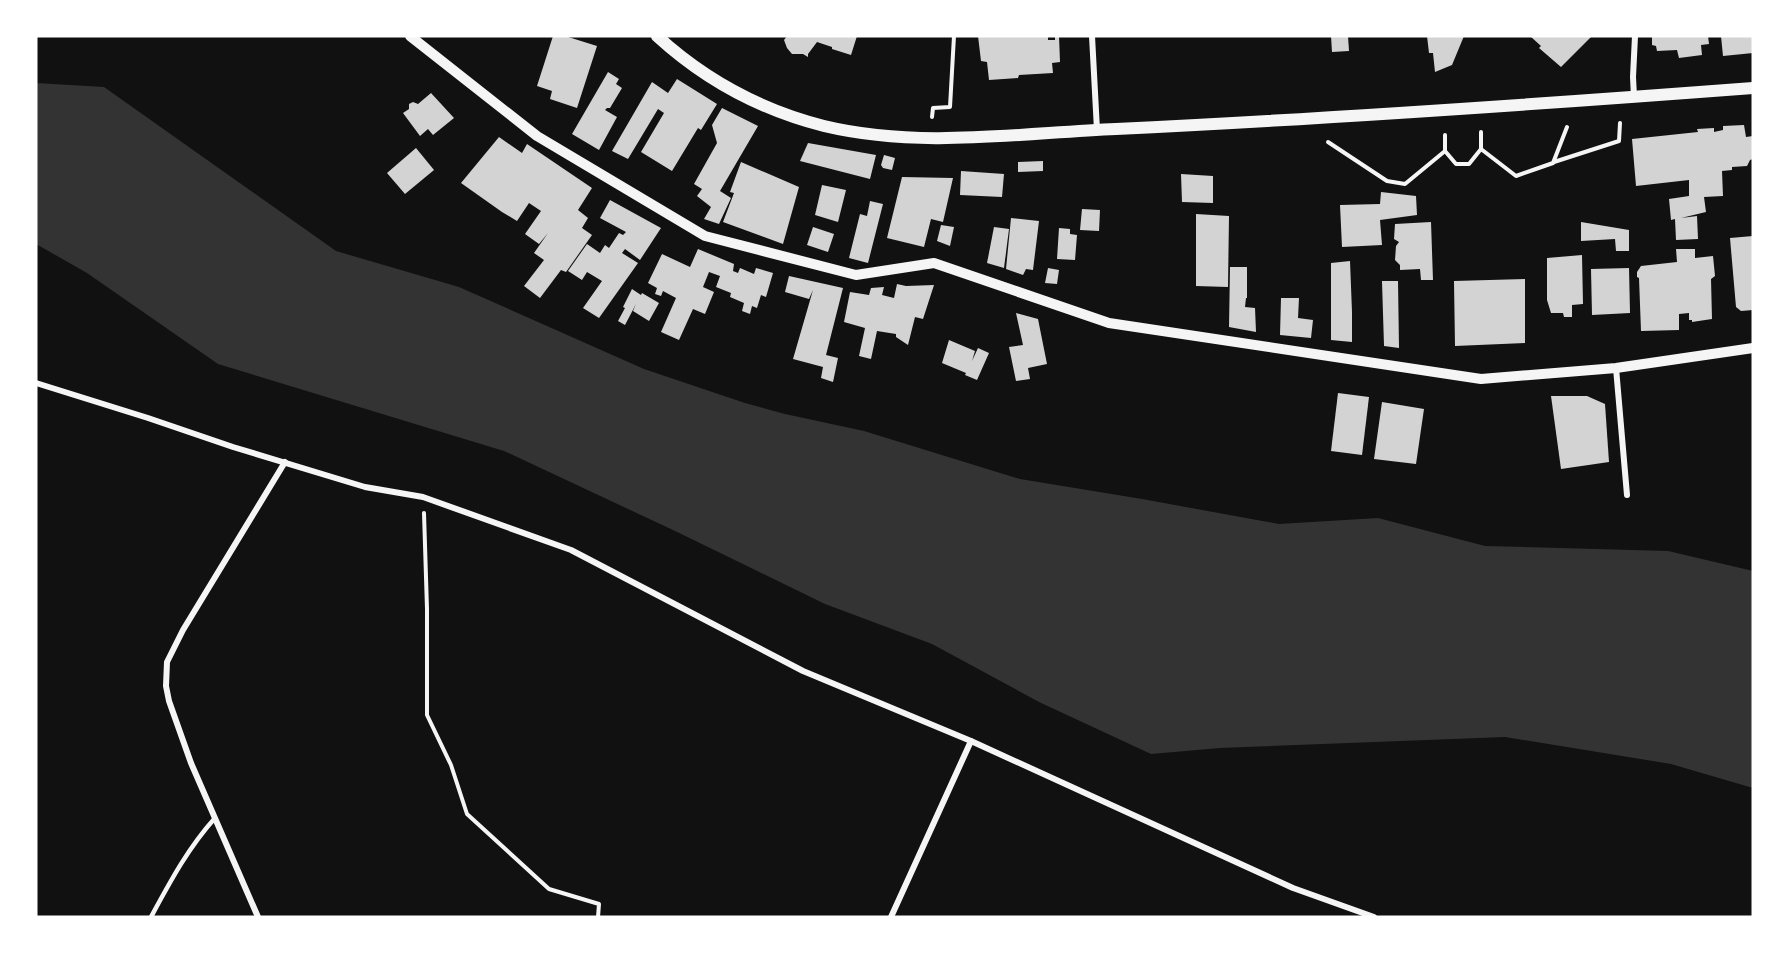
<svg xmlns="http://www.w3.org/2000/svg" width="1789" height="953" viewBox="0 0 1789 953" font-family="Rubik,sans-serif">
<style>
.water{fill:#333}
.building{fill:#d3d3d3}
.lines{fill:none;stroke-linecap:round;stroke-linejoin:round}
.path{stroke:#f5f5f5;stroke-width:4}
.service{stroke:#f5f5f5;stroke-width:4.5}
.minor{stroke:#f5f5f5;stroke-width:6}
.tertiary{stroke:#f5f5f5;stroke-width:10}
.secondary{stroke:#f5f5f5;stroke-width:12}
</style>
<rect width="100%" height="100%" fill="#111"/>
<polygon class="water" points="36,83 104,87 336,251 459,287 644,369 745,403 785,414 864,431 1020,479 1142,499 1279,524 1378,518 1485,546 1668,551 1753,571 1753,788 1671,764 1505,737 1220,748 1151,754 1039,702 932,644 825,604 673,530 504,451 218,364 87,273 36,244"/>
<g class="building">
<polygon points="553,36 565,36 597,46 577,108 550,99 552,91 537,86"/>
<polygon points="787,36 857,36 851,55 832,49 832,47 817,42 808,54 808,57 803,54 792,54 787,48 784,40"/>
<polygon points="978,36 1048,36 1048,40 1055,40 1055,36 1059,36 1060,62 1052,63 1053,73 1019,75 1018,78 989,80 987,62 981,61"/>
<polygon points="1331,36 1348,36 1349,51 1332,52"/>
<polygon points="1427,36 1464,36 1452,65 1435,72 1433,53 1429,53"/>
<polygon points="1530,36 1592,36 1561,67 1539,48 1541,46"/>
<polygon points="1652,36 1708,36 1709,44 1701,45 1702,55 1679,58 1677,50 1657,51 1656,46 1652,45"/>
<polygon points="1721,36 1753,36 1753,53 1723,56"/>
<polygon points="608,72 619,79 616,84 622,88 610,108 607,108 605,110 617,117 599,150 572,134"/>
<polygon points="677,79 717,104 701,130 698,128 672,171 641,152 664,113 658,109 628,159 612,151 652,82 668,93"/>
<polygon points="431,93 454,118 433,135 428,129 420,136 403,113 409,109 409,104 413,102 418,104"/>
<polygon points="722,108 758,126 720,191 731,198 719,224 704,219 711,207 697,196 702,189 694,184 717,143 712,125"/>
<polygon points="1744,125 1746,137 1753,136 1753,159 1750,160 1747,166 1732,167 1732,170 1722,171 1723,196 1704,197 1706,212 1681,218 1697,216 1698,239 1676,240 1675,219 1671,220 1669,199 1689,196 1689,180 1636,186 1632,139 1698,132 1697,129 1714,128 1714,132 1723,130 1723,126"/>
<polygon points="499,137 522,153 527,144 592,188 578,210 588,218 582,228 592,235 566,272 561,270 540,298 524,286 544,260 534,253 548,233 539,244 525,234 541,211 529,203 517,221 502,212 461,183"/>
<polygon points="808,143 876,155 870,179 800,161"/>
<polygon points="416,148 434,170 405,194 387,173"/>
<polygon points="884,155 895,158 892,170 883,168 881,165"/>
<polygon points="1043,161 1043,171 1018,172 1018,162"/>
<polygon points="741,162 799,187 783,244 723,222 734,193 730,192"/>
<polygon points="961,171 1004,174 1002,197 960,195"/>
<polygon points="1181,174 1213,176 1213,203 1182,202"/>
<polygon points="902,177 953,178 943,222 931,219 924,247 887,238"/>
<polygon points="822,185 846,190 838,222 815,215"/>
<polygon points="1381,192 1416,196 1417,215 1380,220 1382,245 1342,247 1340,205 1380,204"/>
<polygon points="610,200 661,228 640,260 625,249 622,253 638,263 599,318 583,308 602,281 587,272 582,280 568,271 587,244 600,253 605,245 609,248 619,233 623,235 626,232 600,218"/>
<polygon points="870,201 883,204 868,263 849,258 860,214 867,216"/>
<polygon points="1082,209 1100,210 1099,231 1080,230"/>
<polygon points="1196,214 1229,216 1228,287 1196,286"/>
<polygon points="1011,218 1039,221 1033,270 1026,269 1023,275 1006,269"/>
<polygon points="1431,222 1433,280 1421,280 1420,269 1400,270 1400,265 1395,260 1396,246 1399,242 1394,239 1395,224"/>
<polygon points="1581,222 1629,230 1629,251 1616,251 1615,239 1581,241"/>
<polygon points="941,225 954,227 950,246 937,241"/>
<polygon points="813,227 834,234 828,252 807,245"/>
<polygon points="994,227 1009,229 1004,268 987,263"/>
<polygon points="1059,228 1070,229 1070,234 1077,235 1075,260 1057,259"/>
<polygon points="1753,236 1753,310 1741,311 1736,307 1730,238"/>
<polygon points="698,249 734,264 733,271 738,273 740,268 754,274 756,268 773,273 766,297 761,295 757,308 752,306 750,314 742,311 744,303 730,297 731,293 716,287 720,276 709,272 703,287 714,292 705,314 693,309 679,340 661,332 676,298 663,291 661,296 655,294 657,288 648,283 662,254 690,267"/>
<polygon points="1676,249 1695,249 1695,258 1713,256 1715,276 1711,279 1712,319 1692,322 1692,320 1689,320 1689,313 1679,314 1679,330 1641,331 1639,278 1637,277 1637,272 1641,266 1677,262"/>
<polygon points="1582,255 1583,304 1572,305 1572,317 1564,317 1563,313 1551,313 1547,300 1547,258"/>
<polygon points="1350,261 1352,312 1352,342 1331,340 1331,263"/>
<polygon points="1230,267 1247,267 1247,298 1246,298 1245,307 1255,308 1256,332 1229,327"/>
<polygon points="1048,268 1059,270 1057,284 1045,283"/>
<polygon points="1629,268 1630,313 1592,315 1591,269"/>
<polygon points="789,276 843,288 826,355 838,358 833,382 821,378 823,367 793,359 813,290 809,299 785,292"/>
<polygon points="1525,279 1525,343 1455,346 1454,281"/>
<polygon points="1382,281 1398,281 1399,348 1384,346"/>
<polygon points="897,284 906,286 934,285 923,319 915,317 908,345 896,337 896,334 877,331 871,359 859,356 865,328 844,322 850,292 869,295 871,288 884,287 882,295 894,298"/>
<polygon points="632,289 641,295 642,293 659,303 649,321 633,311 636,304 625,325 618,321 625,308 623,307"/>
<polygon points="1281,298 1299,298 1298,318 1313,320 1311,338 1280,335"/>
<polygon points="1016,313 1038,319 1047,364 1028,368 1030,379 1016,381 1009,347 1023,345"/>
<polygon points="949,340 975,351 972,361 978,348 989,353 977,380 965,375 966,373 942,363"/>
<polygon points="1338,393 1369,397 1362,455 1331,451"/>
<polygon points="1551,396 1587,396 1605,404 1609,462 1561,469"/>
<polygon points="1382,402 1424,409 1416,464 1374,459"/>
</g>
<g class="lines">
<g class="path">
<polyline points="932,117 933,108 950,107 954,36"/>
<polyline points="1328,142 1387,181 1405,184 1445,151 1445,135"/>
<polyline points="1481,149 1516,176 1553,163 1567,127"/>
<polyline points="1445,151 1456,164 1469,164 1481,149 1481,132"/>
<polyline points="1554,162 1619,141 1620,123"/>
<polyline points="424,513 427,609 427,715 451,765 467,814 549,889 599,904 598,917"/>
</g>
<path class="service" d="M 151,917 C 170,882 188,848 215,818"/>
<g class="minor">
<polyline points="1092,36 1097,130"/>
<polyline points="1634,97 1633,77 1635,36"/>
<polyline points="1616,368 1627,495"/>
<polyline points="36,383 148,418 233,447 365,487 423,497 571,550 803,671 971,741 1293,888 1374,917"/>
<polyline points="258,917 191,763 169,701 166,686 167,662 183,630 285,462"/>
<polyline points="891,917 971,741"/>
</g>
<polyline class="tertiary" points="410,36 537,136 705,236 856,275 934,263 1109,323 1481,379 1616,368 1753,348"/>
<path class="secondary" d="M 657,36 C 705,80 761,110 824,126 C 920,149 1020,133 1116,129 C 1329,119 1541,104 1753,88"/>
</g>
<rect width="1789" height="953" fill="none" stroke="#ffffff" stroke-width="75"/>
</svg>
